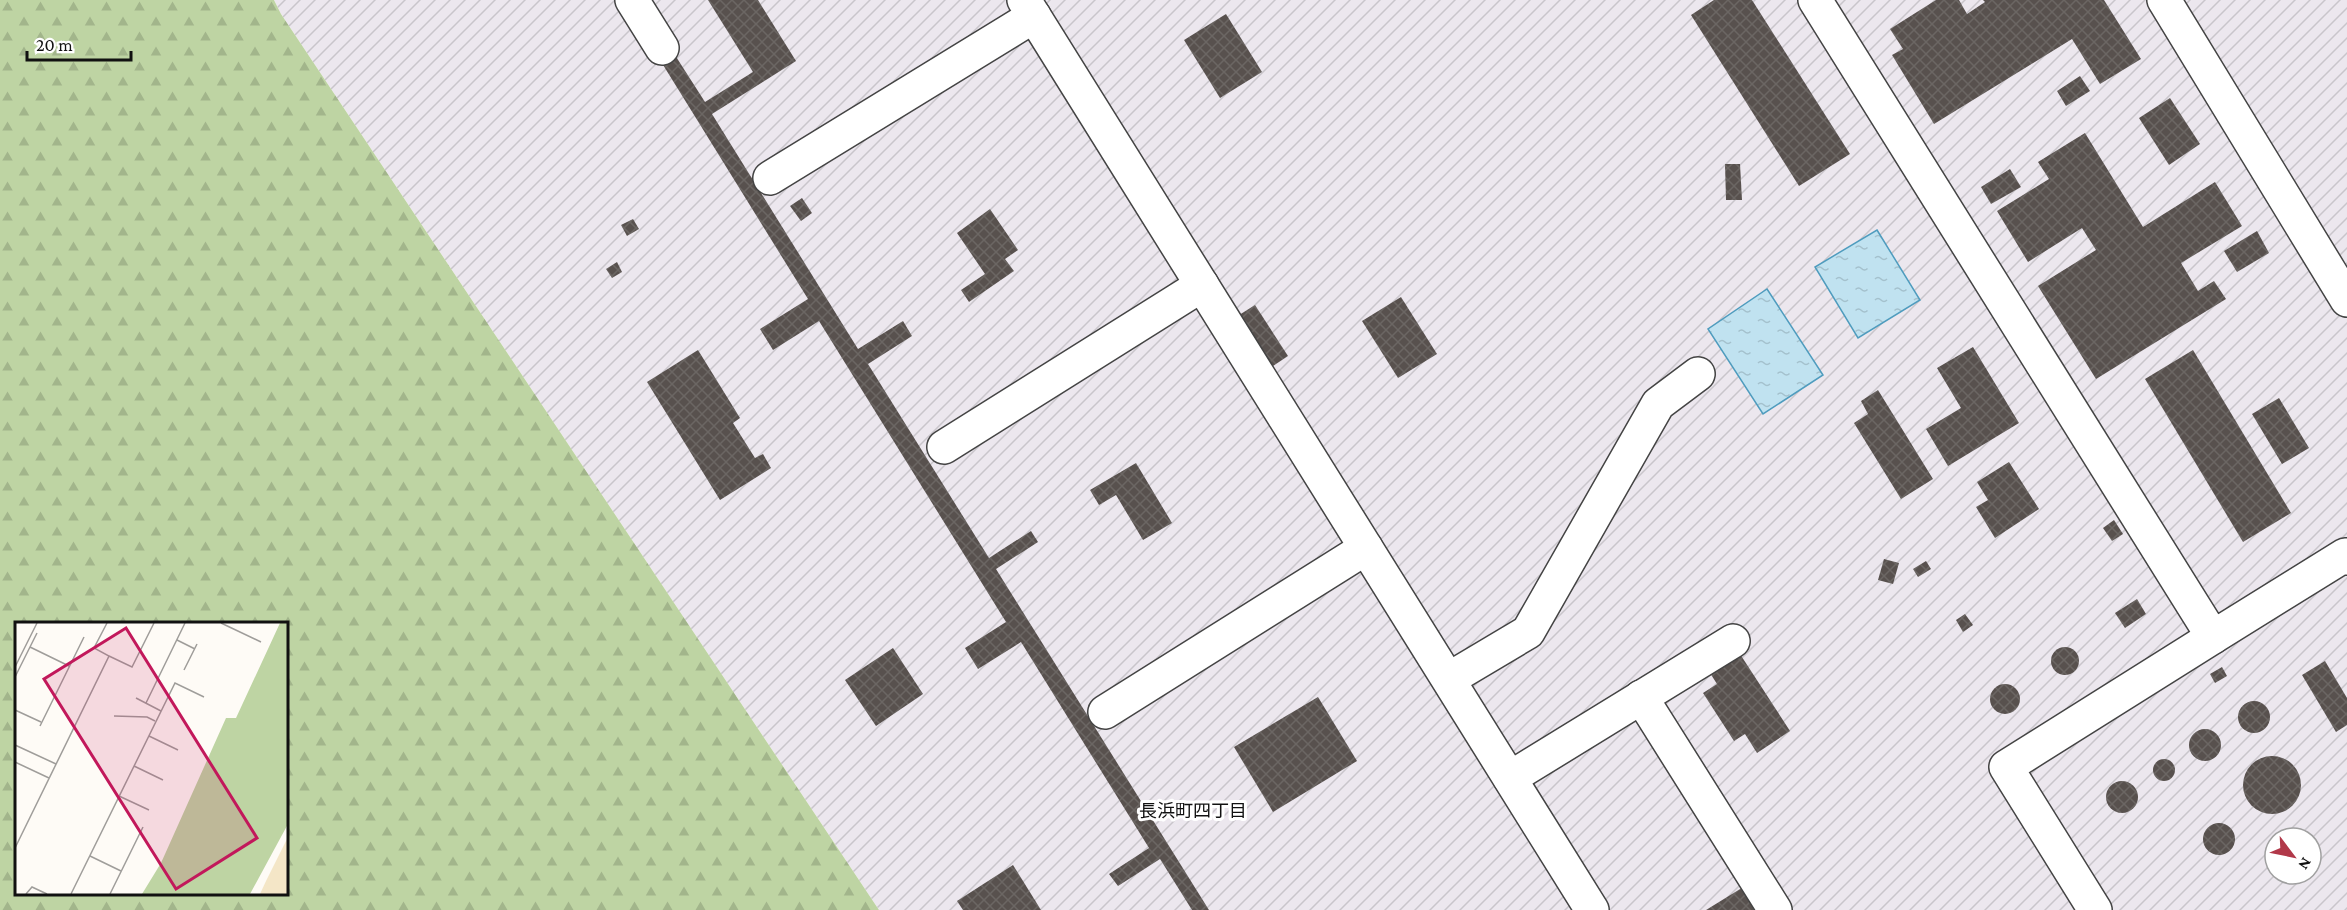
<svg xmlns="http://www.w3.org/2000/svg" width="2347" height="910" viewBox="0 0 2347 910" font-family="'Crimson Pro','Noto Sans JP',serif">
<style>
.industrial{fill:url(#industrial-furrows);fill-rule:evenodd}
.forest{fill:url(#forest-firs);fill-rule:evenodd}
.water{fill:url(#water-ripples);stroke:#4f9cbe;stroke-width:1.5}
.building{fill:url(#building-cross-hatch)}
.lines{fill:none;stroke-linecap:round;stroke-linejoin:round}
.minor-casing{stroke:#444;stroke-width:36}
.minor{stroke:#fff;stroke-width:33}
.labels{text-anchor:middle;stroke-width:6;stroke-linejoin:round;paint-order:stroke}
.neighbourhood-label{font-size:18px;fill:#111;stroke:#fff}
.inset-road{fill:none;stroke:#9f9d9a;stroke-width:1.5}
.view{fill:#c2185b;fill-opacity:0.15;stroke:#c2185b;stroke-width:3}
.inset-edge{fill:none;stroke:#111;stroke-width:3}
</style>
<defs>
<pattern id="industrial-furrows" width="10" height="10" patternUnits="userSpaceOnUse" patternTransform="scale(1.5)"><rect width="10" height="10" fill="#ece7ee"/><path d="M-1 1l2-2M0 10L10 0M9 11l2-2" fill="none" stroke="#c9c5cb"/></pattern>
<pattern id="forest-firs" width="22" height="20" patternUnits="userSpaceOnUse" patternTransform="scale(1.5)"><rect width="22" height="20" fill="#bed4a3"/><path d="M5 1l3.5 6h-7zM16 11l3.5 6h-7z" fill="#a2b58b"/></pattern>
<pattern id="water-ripples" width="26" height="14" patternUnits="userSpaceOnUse" patternTransform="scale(1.5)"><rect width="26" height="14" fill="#c0e2f0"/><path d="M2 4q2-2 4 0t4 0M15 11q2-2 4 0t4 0" fill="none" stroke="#a4c1cd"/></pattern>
<pattern id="building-cross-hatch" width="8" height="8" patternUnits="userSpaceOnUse" patternTransform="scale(1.5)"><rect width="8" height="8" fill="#58514e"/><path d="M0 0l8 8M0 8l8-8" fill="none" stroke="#6b6663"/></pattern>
</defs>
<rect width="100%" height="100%" fill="#fefbf6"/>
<path class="industrial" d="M 274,0 L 2347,0 L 2347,910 L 879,910 L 281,14 ZM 2275,838 L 2311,838 L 2311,874 L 2275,874 Z"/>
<path class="forest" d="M 0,0 L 274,0 L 281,14 L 879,910 L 0,910 ZM 16,624 L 286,624 L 286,894 L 16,894 Z"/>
<g class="water">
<polygon points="1877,230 1920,300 1858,338 1815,267"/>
<polygon points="1767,289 1823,375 1763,414 1708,329"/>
</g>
<g class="building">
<polygon points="708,0 758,0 796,61 712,114 858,349 903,321 912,336 868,364 989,558 1031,531 1038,542 996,569 1209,910 1192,910 1160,859 1118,886 1109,874 1149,848 1021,642 978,669 965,648 1006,622 819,321 773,350 760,329 808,299 660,60 673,52 705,102 753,72"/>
<polygon points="1714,0 1752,0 1850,154 1799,186 1691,15"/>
<polygon points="1936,0 1959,0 1967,14 1985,2 1983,0 2104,0 2141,59 2100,84 2072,39 1934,124 1892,55 1903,49 1890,29"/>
<polygon points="1226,14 1262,72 1220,98 1184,40"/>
<polygon points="2080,76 2090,91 2066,106 2057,91"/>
<polygon points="2170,98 2200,144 2169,165 2139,118"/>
<polygon points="2085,133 2143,227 2215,182 2242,226 2181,263 2198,291 2214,281 2226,299 2096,379 2038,286 2096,250 2082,228 2028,262 1997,211 2049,179 2038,162"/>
<polygon points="1725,164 1740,164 1742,200 1726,200"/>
<polygon points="2010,169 2021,187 1991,204 1981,187"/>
<polygon points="802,198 812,213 801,221 790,206"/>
<polygon points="990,209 1018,250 1005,259 1014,271 969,302 961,290 985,274 957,233"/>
<polygon points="633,219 639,229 627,236 621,225"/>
<polygon points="2257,231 2269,253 2237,272 2224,251"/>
<polygon points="617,262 622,272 612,278 606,269"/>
<polygon points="1401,297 1437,354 1398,378 1362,321"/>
<polygon points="1255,305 1288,356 1270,368 1236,317"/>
<polygon points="1973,347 2019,423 1948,466 1926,429 1961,408 1937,368"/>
<polygon points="698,350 740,418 733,423 755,458 763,454 771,468 720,500 647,382"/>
<polygon points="2193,350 2291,513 2243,542 2145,379"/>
<polygon points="1878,390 1933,479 1901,499 1854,423 1868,414 1861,401"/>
<polygon points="2279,398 2309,448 2282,464 2252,414"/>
<polygon points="2009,462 2039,509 1995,538 1976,507 1988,500 1977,482"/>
<polygon points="1136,463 1172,523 1143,540 1116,495 1099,505 1090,490"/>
<polygon points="2114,520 2123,534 2112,541 2103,528"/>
<polygon points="1884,559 1899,563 1893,584 1878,580"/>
<polygon points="1926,561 1931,569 1918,577 1913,569"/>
<polygon points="2137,599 2146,614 2125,628 2115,613"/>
<polygon points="1965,614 1973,625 1963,632 1956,620"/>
<circle cx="2065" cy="661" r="14"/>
<polygon points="893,648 923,694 876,726 845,680"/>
<polygon points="1740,654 1790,731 1757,753 1745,734 1734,741 1703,693 1717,684 1710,673"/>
<polygon points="2325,661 2347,698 2347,725 2336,732 2302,675"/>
<polygon points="2222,667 2227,676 2215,683 2210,674"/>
<circle cx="2005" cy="699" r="15"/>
<polygon points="1318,697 1357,761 1273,812 1234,747"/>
<circle cx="2254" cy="717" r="16"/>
<circle cx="2205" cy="745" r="16"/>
<circle cx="2272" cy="785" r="29"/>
<circle cx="2164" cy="770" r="11"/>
<circle cx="2122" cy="797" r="16"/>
<circle cx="2219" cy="839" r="16"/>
<polygon points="1013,865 1041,910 963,910 957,901"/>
<polygon points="1745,886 1760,910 1706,910"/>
</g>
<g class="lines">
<defs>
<g id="minor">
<polyline points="632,0 662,48"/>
<polyline points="1024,0 1592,910"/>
<polyline points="1815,0 2213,637 2345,555 2347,558"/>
<polyline points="2164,0 2347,300"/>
<polyline points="770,178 1034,16"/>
<polyline points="944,447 1202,285"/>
<polyline points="1449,679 1528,632 1658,404 1698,374"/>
<polyline points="1641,697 1775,910"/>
<polyline points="1105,712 1366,548"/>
<polyline points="1510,778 1733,641"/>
<polyline points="2095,910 2006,767 2213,637"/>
</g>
</defs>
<use href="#minor" class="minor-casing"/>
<use href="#minor" class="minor"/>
</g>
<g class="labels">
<g class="neighbourhood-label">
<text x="1193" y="817">長浜町四丁目</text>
</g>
</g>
<g transform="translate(15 622)">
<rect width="273" height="273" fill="#fefbf6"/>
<path d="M 265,1 L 273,1 L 273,202 L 235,272 L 127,272 L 146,241 L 211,96 L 221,96 Z" fill="#bed4a3"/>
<path d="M 273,215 L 273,272 L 245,272 L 251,259 Z" fill="#f4e6c7"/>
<path class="inset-road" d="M 206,1 L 246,20M 162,18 L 180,27M 15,25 L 54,44M 94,34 L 117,45 L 139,1M 0,45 L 22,1M 169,48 L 182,22M 0,55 L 22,11M 121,76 L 146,89M 131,81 L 170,1M 0,88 L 26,100M 99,94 L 132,95 L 140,99M 25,104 L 69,15M 134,114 L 163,128M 0,123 L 41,142M 0,140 L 34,156M 119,144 L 148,158M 104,174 L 134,188M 0,226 L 94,34 L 79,26 L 92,1M 75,234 L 106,249M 11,272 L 17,265 L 32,272M 56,272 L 160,61 L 189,75M 95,272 L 128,205"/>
<path class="view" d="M 111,6 L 242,216 L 161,267 L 29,57 Z"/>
<rect width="273" height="273" class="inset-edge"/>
</g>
<g transform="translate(2293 856) rotate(122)"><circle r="28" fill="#ffffff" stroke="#a0a0a0" stroke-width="1.5"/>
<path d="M0-4.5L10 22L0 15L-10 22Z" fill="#b13849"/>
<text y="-9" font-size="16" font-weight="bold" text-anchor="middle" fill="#111111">N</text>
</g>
<path d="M27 51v9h104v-9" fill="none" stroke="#111111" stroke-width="3"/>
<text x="36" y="51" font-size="18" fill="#111111" stroke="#ffffff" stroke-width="4.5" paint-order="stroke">20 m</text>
</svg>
